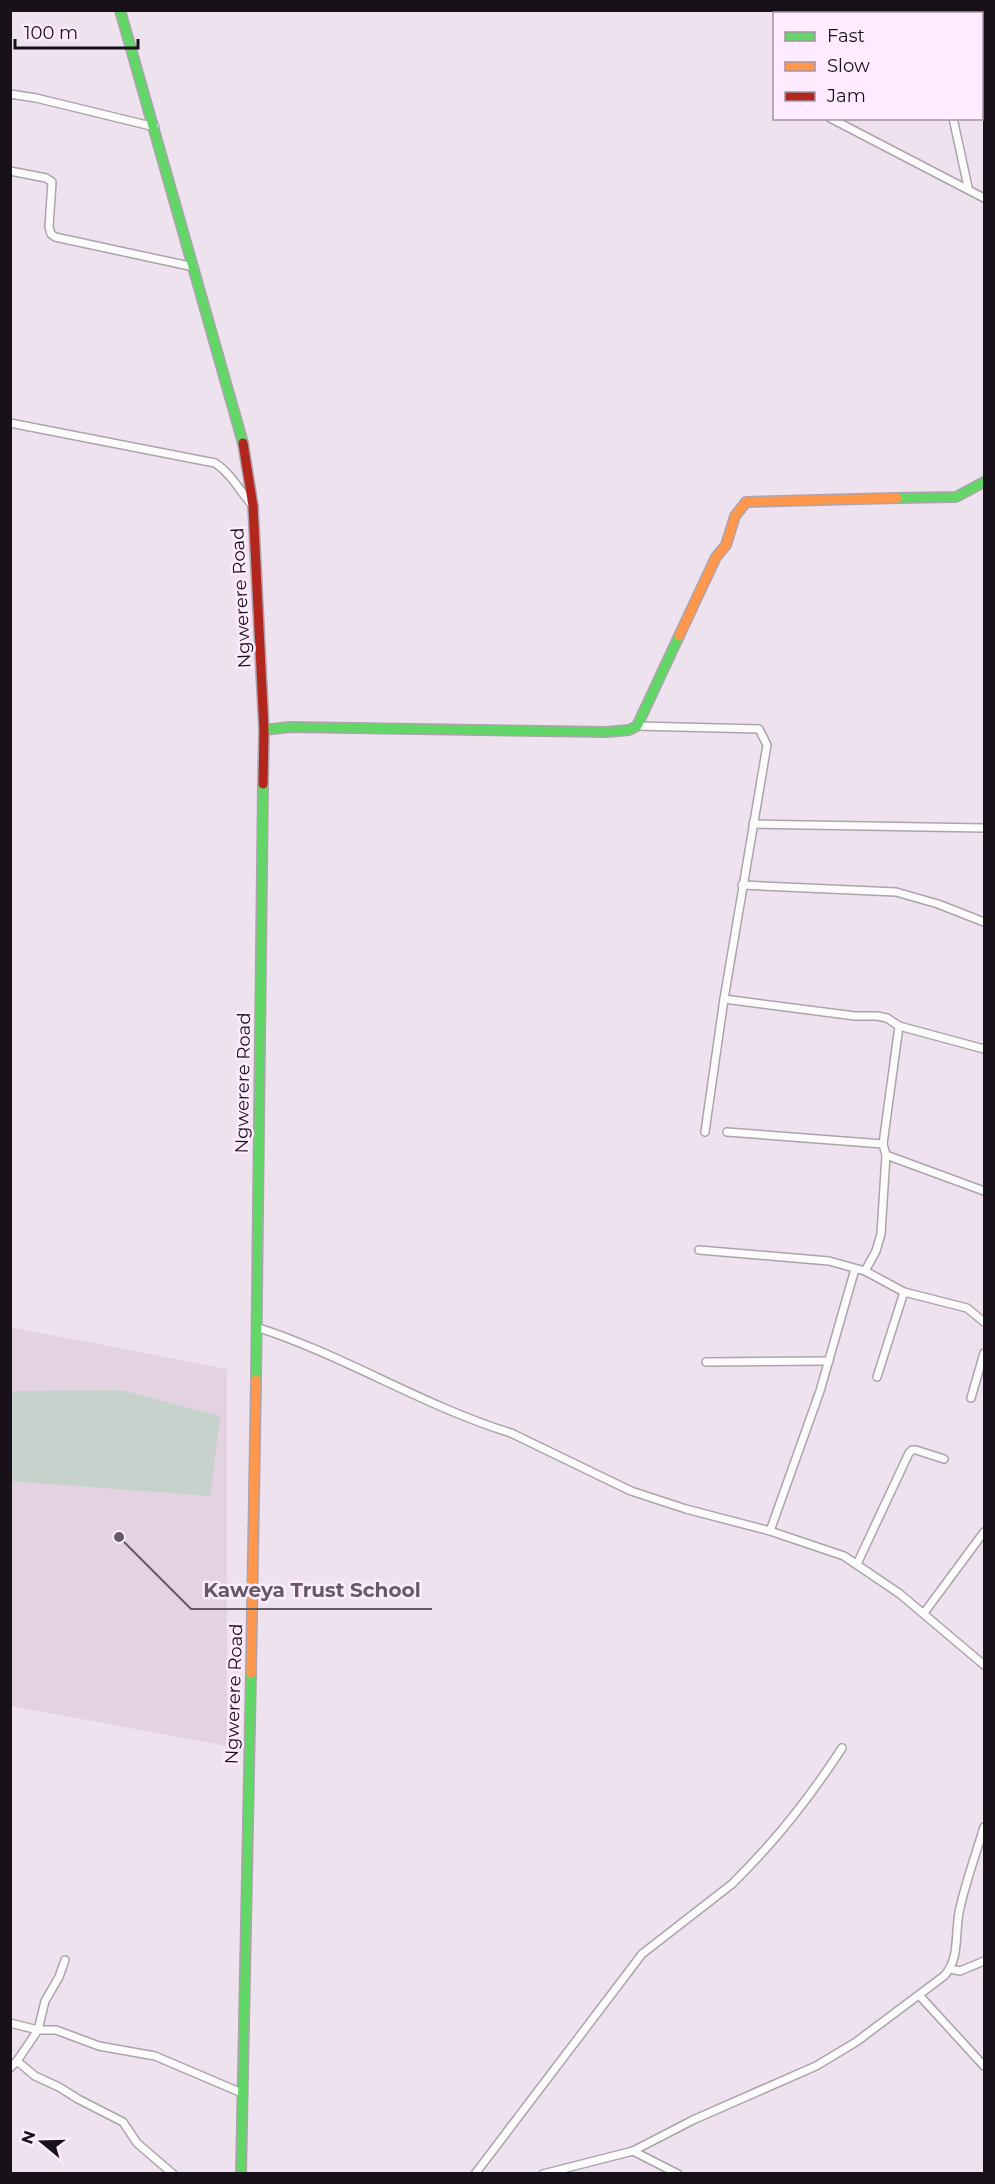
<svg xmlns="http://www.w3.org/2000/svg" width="995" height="2184" viewBox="0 0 995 2184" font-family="Montserrat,sans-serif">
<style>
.education{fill:#e3d2e0}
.green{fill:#c6d2cb}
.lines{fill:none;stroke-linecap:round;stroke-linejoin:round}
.street-casing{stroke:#aca3ad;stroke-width:10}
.fast-casing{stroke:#aca3ad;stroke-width:12}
.slow-casing{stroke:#aca3ad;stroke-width:12}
.jam-casing{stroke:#aca3ad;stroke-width:12}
.street{stroke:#fcfbfc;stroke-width:7}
.fast{stroke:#63d668;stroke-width:9}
.slow{stroke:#ff974d;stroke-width:9}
.jam{stroke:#b3261e;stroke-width:9}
.labels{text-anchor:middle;stroke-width:5;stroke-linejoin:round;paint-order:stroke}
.street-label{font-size:18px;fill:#191119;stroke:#feebff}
.leader{fill:none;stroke:#645a64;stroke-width:2}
.callout-dot{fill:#645a64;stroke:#feebff;stroke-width:2}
.callout-label{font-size:20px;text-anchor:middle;font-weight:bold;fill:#645a64;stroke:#feebff;stroke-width:5;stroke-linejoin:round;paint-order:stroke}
</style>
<rect width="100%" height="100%" fill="#eee2ee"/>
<polygon class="education" points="10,1327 227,1369 227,1746 11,1706"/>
<polygon class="green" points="121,1390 220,1416 210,1496 11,1481 11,1391"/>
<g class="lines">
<defs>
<g id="street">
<polyline points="785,10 786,14"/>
<polyline points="930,10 931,14"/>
<polyline points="10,94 36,98 155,127"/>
<polyline points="830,118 984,198"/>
<polyline points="953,118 968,187"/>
<polyline points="10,171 46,178 52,182 49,227 51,234 55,237 194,267"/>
<path d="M 10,423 L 215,463 C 231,473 241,493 253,506"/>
<polyline points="637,726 759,729 767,745 724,999 705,1132"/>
<polyline points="753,824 984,828"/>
<polyline points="742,885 896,892 938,904 984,922"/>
<polyline points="724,999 855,1016 877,1016 887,1018 899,1026 883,1144 886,1155 881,1234 876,1251 865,1271"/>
<polyline points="899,1026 984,1049"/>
<polyline points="727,1132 883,1144"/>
<polyline points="886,1155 984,1191"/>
<polyline points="699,1250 829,1261 865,1271 904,1292 967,1308 984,1322"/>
<path d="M 256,1327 C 344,1355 423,1406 511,1433 L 631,1491 L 686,1509 L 770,1531 L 844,1556 L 900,1594 L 984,1665"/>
<polyline points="706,1362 829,1361"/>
<polyline points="877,1377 904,1292"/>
<polyline points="971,1398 984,1353"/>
<polyline points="770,1531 820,1391 855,1269"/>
<polyline points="857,1564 909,1453 912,1450 916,1450 944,1459"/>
<polyline points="924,1613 984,1532"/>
<polyline points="950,1969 960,1971 984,1961"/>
<polyline points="919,1995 984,2066"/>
<polyline points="10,2023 38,2030 56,2030 99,2046 155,2056 242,2093"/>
<polyline points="17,2061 35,2076 59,2087 78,2099 123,2122 137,2143 173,2174"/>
<polyline points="10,2068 17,2061 38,2030 45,2001 59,1977 65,1960"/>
<path d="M 633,2151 L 693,2120 L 816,2066 L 856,2042 L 944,1976 C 961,1958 954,1931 960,1908 C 966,1881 976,1854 984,1827"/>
<path d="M 475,2174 L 642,1954 L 732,1884 C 776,1841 809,1799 842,1748"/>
<polyline points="543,2174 633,2151 678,2174"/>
</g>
<g id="fast">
<polyline points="120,10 243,443"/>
<polyline points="897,498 956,497 984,482"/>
<polyline points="264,730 290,727 607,732 629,730 637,726 679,636"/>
<polyline points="256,1380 263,784"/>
<polyline points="241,2174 251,1673"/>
</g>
<g id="slow">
<polyline points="679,636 716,557 726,545 735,516 746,502 897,498"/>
<polyline points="251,1673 256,1380"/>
</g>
<polyline id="jam" points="243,443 253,506 264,730 263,784"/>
</defs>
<use href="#street" class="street-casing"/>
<use href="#fast" class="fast-casing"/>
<use href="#slow" class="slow-casing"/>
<use href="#jam" class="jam-casing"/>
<use href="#street" class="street"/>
<use href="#fast" class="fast"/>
<use href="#slow" class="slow"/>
<use href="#jam" class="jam"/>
</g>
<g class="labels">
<g class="street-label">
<text transform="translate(241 598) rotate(-93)" y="6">Ngwerere Road</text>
<text transform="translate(243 1083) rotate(-89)" y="6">Ngwerere Road</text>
<text transform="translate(234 1694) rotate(-88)" y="6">Ngwerere Road</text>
</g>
</g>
<path class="leader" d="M119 1537L191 1609H432"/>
<circle class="callout-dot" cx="119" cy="1537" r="6"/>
<g class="callout-label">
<text x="312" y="1597">Kaweya Trust School</text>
</g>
<rect width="995" height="2184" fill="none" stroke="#191119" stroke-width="24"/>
<rect x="773" y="12" width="210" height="108" fill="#feebff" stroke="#a294a3" stroke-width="1.5"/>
<rect x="785" y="32" width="30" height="9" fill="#63d668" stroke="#a294a3" stroke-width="1.5"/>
<text x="827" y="42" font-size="18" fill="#191119">Fast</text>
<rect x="785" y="62" width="30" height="9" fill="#ff974d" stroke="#a294a3" stroke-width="1.5"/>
<text x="827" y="72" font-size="18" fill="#191119">Slow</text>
<rect x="785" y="92" width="30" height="9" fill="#b3261e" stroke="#a294a3" stroke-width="1.5"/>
<text x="827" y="102" font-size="18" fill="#191119">Jam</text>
<g transform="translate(42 2142) rotate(289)" stroke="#feebff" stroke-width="4.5" paint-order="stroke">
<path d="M0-4.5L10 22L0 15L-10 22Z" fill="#191119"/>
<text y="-9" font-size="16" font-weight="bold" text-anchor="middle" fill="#191119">N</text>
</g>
<path d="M15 39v9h123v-9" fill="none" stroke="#191119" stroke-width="3"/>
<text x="24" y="39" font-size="18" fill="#191119" stroke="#feebff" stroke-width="4.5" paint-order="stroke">100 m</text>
</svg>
